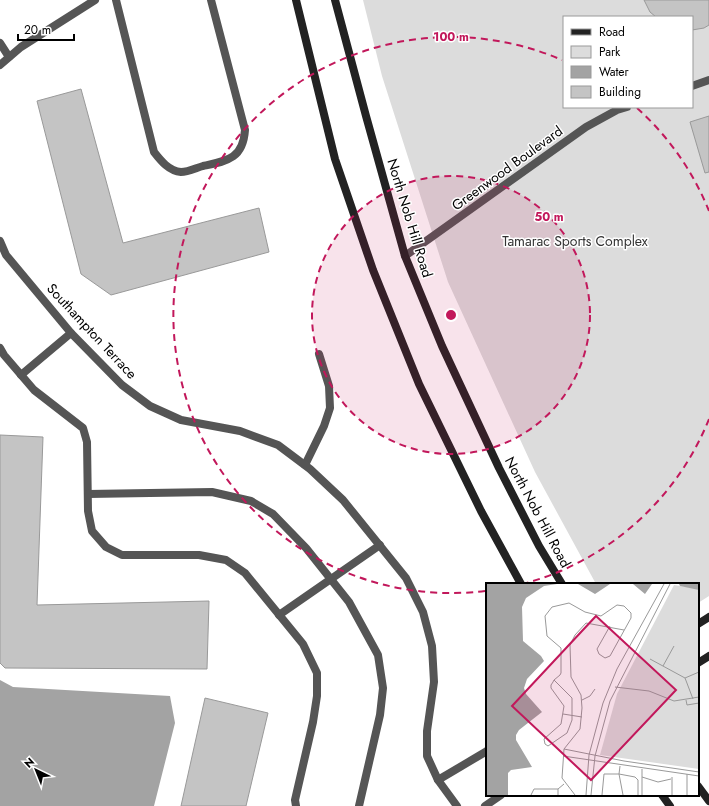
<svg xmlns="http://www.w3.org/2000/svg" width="709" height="806" viewBox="0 0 709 806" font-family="Jost,sans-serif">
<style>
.green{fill:#dcdcdc;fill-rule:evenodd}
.water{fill:#a3a3a3}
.building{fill:#c4c4c4;stroke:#999}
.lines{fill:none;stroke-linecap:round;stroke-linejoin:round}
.lane{stroke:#555;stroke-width:8}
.street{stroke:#555;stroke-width:8}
.secondary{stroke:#222;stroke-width:8}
.ring{fill:none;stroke:#c2185b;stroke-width:2;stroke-dasharray:7 5}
.labels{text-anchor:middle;stroke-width:3;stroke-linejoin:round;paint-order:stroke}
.street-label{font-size:14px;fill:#000;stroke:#fff}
.park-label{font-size:14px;fill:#333;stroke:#fff}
.inset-road{fill:none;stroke:#999;stroke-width:1}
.view{fill:#c2185b;fill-opacity:0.15;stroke:#c2185b;stroke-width:2}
.inset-edge{fill:none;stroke:#000;stroke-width:2}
.centre{fill:#c2185b;stroke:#fff;stroke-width:2}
.ring-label{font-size:12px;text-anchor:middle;font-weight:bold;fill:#c2185b;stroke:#fff;stroke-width:3;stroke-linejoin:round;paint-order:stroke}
</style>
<rect width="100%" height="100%" fill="#fff"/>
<path class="green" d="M 363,0 L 709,0 L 709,596 L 698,603 L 698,584 L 596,584 L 535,472 L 448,282 L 382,76 ZM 564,17 L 692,17 L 692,107 L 564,107 Z"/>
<polygon class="water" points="0,680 13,687 170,696 175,723 154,806 0,806"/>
<g class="building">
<polygon points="644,0 709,0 709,25 704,28 692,30 692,17 656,17 650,12"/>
<polygon points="81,89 123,243 259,208 269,252 111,295 81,274 37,101"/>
<polygon points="709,116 709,172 705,173 690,122"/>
<polygon points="0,435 43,437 37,605 209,601 207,669 5,668 0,663"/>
<polygon points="205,698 268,713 246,806 181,806"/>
</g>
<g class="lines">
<g class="lane">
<path d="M 116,0 L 154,152 C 161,161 169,171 181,172 C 188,172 196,168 203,166 C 227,161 243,159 245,130 L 211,0"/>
<polyline points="0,43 9,57"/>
<polyline points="692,86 709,80"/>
<polyline points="405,256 586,127 617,110 627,107"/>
<polyline points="0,348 4,355 34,390 83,428 87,442 88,511 92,531 106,547 122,555 199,555 226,560 245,573 303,644 317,673 317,696 313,722 295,800 296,806"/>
<polyline points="21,375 71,333"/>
<polyline points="305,465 324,426 330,408 329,386 319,354"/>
<polyline points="88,494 212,492 251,501 273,514 306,548 349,602 378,655 383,688 380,715 359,806"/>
<polyline points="279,615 380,545"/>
</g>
<g class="street">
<polyline points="0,65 21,47 95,0"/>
<polyline points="0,241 6,255 71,333 122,385 150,406 181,420 240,431 278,445 310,469 343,500 406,578 423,612 432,646 434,682 427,731 427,756 438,780 457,806"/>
<polyline points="438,780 487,751"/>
<polyline points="485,806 501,795"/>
</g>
<g class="secondary">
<polyline points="296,0 335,159 373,270 419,384 481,511 521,584"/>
<polyline points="335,0 366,116 405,256 442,346 499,468 539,546 562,584"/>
<polyline points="698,624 709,617"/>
<polyline points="698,663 709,656"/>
<polyline points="698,786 709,801"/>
<polyline points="662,795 670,806"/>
</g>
</g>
<circle cx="451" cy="315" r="139" fill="#c2185b" fill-opacity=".12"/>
<g class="ring">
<circle cx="451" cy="315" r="139"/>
<path d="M709 419A278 278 0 0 1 523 584M485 591A278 278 0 1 1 562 60M637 108A278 278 0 0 1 709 211"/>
</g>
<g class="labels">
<g class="street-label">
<text transform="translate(507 168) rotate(-36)" y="5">Greenwood Boulevard</text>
<text transform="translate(410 218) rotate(73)" y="5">North Nob Hill Road</text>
<text transform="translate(92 331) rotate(47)" y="5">Southampton Terrace</text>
<text transform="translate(538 512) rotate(62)" y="5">North Nob Hill Road</text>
</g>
<g class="park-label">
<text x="575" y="246">Tamarac Sports Complex</text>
</g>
</g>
<g transform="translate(486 583)">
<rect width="213" height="213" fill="#fff"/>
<path d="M 188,2 L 213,6 L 213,186 L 114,172 L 131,111 Z" fill="#dcdcdc"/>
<path d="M 0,1 L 71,1 L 58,3 L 40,15 L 36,24 L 37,58 L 55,73 L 58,78 L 41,96 L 38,105 L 40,111 L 56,129 L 33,147 L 30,152 L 30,157 L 46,184 L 25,187 L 22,190 L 22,212 L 0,212 ZM 92,1 L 124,1 L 109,11 ZM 147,1 L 166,1 L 159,11 ZM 193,1 L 213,1 L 213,7 L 194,3 Z" fill="#a3a3a3"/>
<path class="inset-road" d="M 164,76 L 199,95 L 207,116M 177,83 L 188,63M 199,95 L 213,89M 68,97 L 86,115 L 86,137 L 81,150 L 62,163 L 59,161 L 58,156 L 75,141 L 78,123 L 65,105 L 65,102 L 67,99 L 68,97 L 74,92 L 75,90 L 75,65 L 61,53 L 59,33 L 66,24 L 83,20 L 99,29 L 115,33 L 131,22 L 138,23 L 145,30 L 145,35 L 124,73 L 119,75 L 113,71 L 111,66 L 124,43M 129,104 L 163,108 L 188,118 L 213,114M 96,117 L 104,113 L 109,106M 200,117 L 201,122 L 213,120M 77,131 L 96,134M 78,166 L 138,178 L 213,189M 77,173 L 213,193M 134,183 L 133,191 L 149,194 L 152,197 L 152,212M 156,186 L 156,212M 156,194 L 172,199 L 185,196M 45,212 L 48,206 L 72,206M 72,212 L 72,206 L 78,201M 89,212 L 76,195 L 78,166 L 94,146 L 96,125 L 95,112 L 85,94 L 84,62 L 89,52 L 100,40 L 138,47M 100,212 L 103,172 L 117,120 L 131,86 L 178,1M 105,212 L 109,173 L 124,118 L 184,1M 116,212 L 118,191 L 133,191 L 137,212M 186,212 L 186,194M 201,212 L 201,191"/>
<path class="view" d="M 110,33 L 190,107 L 105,197 L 26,123 Z"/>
<rect width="213" height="213" class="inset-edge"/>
</g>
<circle cx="451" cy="315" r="6" class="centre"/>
<g class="ring-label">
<text x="451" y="41">100 m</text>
<text x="549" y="221">50 m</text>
</g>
<rect x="563" y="16" width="130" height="92" fill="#ffffff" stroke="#999999"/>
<rect x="571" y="29" width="20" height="6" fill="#222222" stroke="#999999"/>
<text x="599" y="36" font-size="12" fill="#000000">Road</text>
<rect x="571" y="46" width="20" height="12" fill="#dcdcdc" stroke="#999999"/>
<text x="599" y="56" font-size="12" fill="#000000">Park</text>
<rect x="571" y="66" width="20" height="12" fill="#a3a3a3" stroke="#999999"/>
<text x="599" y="76" font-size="12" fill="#000000">Water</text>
<rect x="571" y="86" width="20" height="12" fill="#c4c4c4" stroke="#999999"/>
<text x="599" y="96" font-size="12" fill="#000000">Building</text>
<g transform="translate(36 770) rotate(317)" stroke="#ffffff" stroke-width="3" paint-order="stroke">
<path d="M0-3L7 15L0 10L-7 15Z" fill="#000000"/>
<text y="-6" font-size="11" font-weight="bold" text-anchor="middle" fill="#000000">N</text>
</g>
<path d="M18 34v6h56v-6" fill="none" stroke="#000000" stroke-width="2"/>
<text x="24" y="34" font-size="12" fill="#000000" stroke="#ffffff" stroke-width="3" paint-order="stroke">20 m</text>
</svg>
